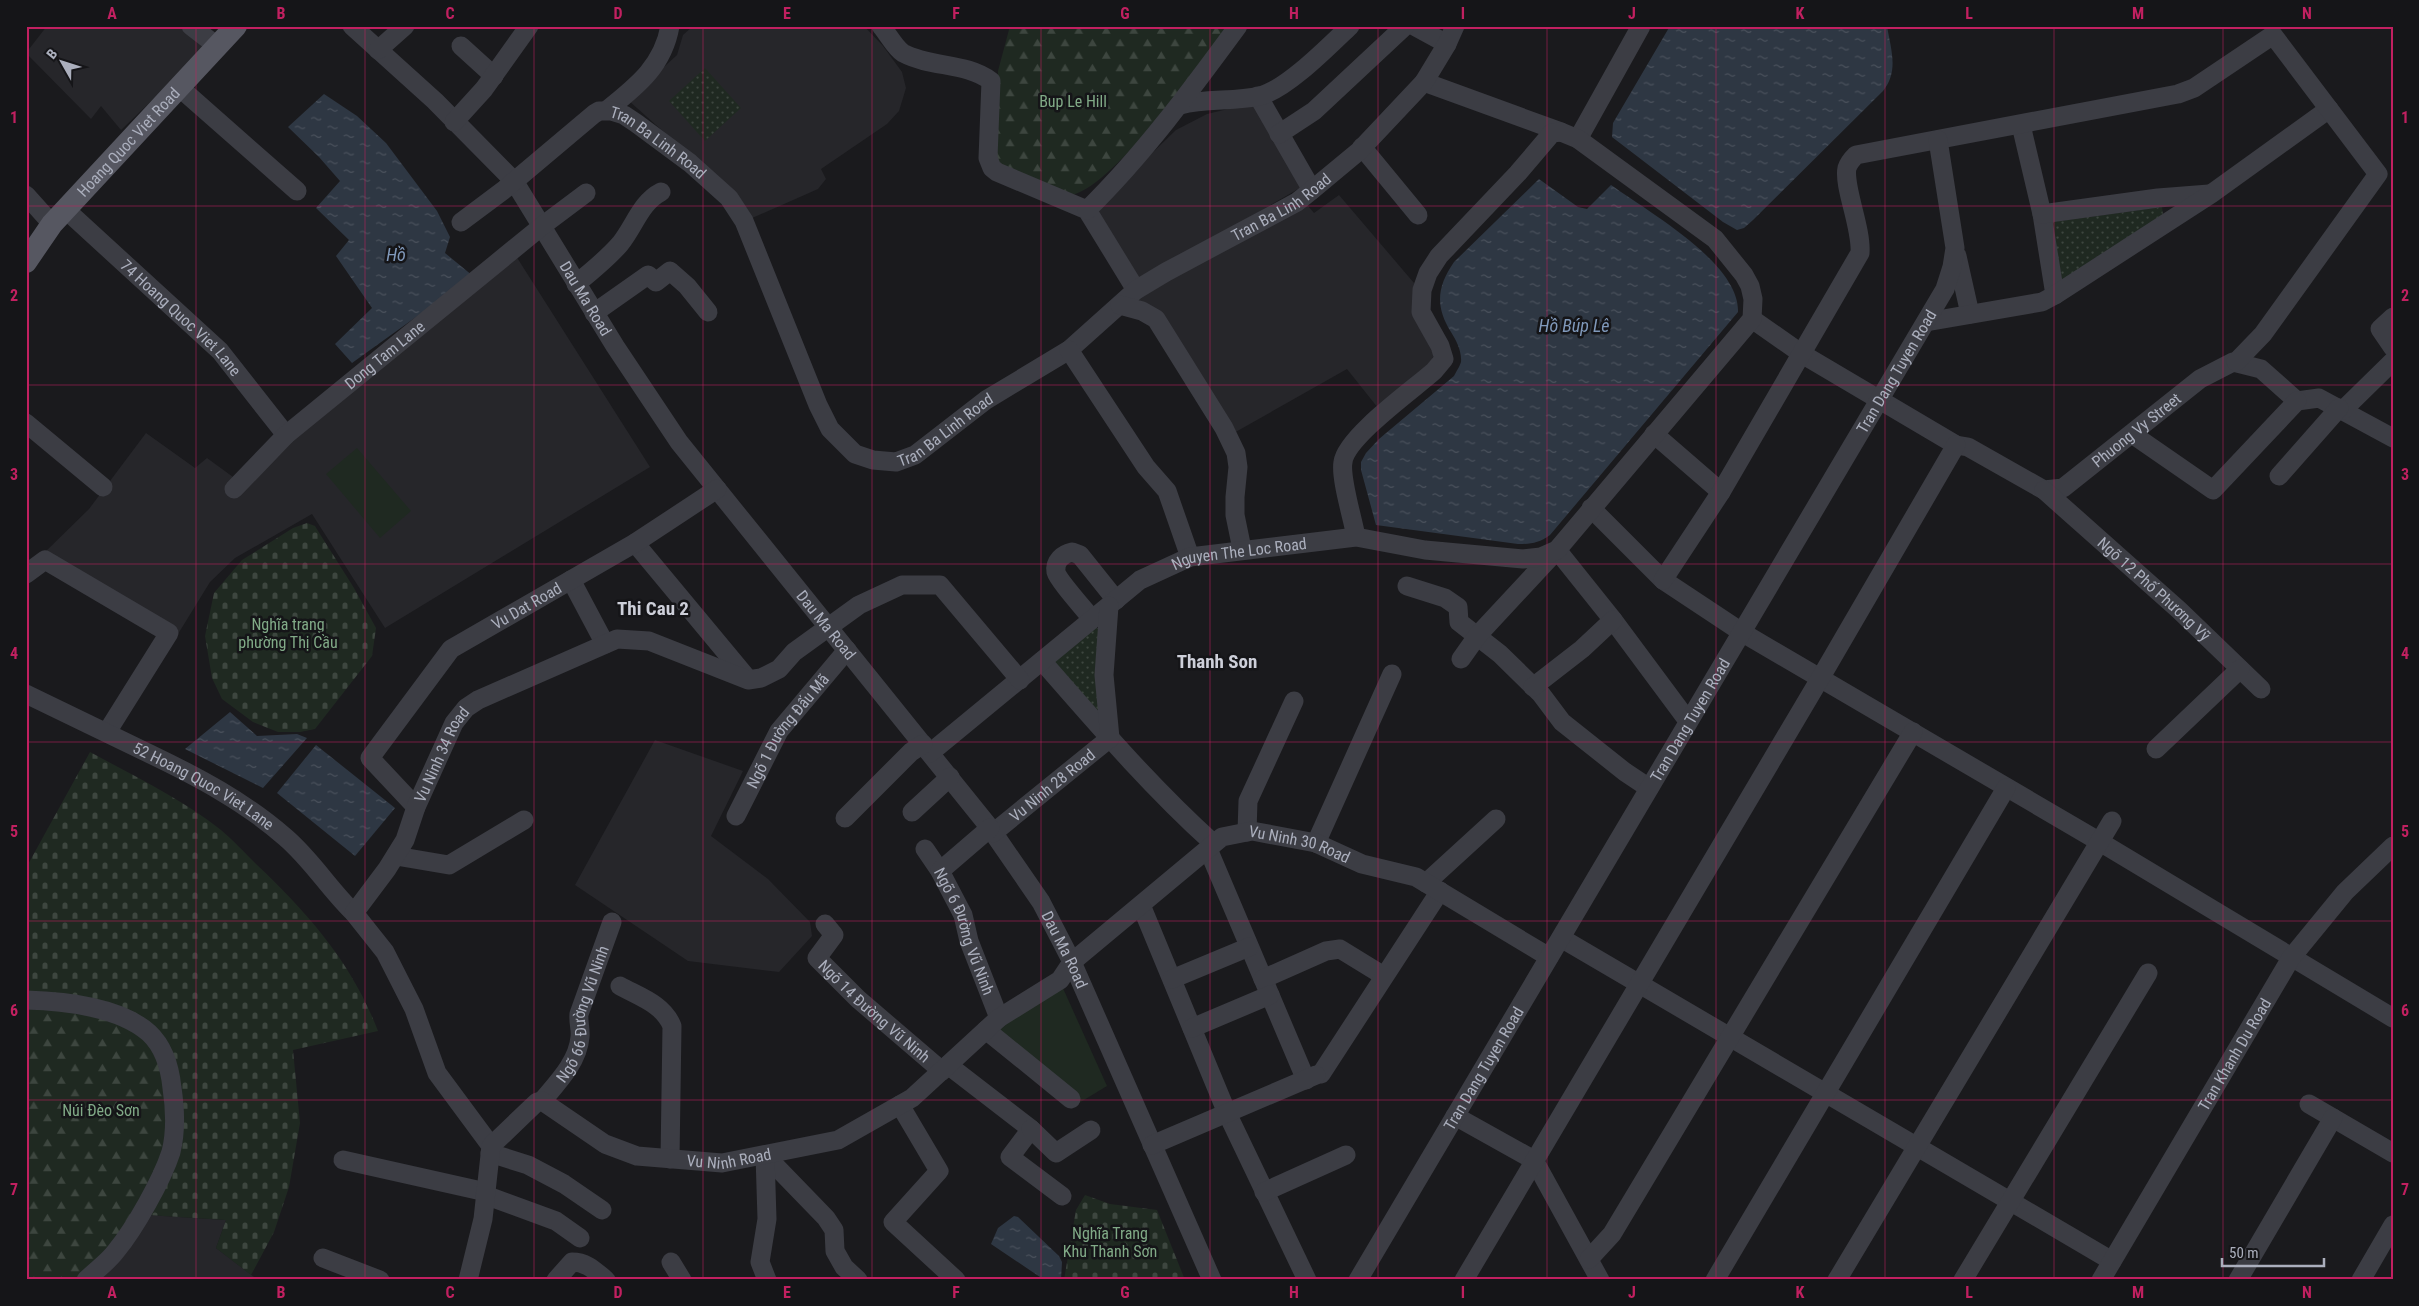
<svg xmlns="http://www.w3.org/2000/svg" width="2419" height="1306" viewBox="0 0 2419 1306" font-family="'Roboto Condensed',sans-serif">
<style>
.built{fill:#26262a}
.grass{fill:url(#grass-dots)}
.forest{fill:url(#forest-firs)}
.cemetery{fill:url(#cemetery-stones)}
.garden{fill:#1f2921}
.water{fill:url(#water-ripples)}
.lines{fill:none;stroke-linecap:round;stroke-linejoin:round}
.minor{stroke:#3c3d44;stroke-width:19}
.major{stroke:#565761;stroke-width:22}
.grid{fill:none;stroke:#c12060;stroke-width:1;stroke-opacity:0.55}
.labels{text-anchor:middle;stroke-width:5;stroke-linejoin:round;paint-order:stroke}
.park-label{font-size:16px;fill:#81aa87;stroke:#151518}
.street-label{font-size:16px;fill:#abafbd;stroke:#151518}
.water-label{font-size:18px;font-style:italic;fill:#8099bb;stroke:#151518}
.quarter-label{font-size:19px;font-weight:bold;fill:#cdcfd9;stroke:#151518}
.neatline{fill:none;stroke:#c12060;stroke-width:2}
.grid-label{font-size:16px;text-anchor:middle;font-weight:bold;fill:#c12060}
</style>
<defs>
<pattern id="grass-dots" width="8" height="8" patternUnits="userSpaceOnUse" patternTransform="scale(1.25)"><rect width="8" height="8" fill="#1f2921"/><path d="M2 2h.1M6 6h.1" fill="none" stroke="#3d463f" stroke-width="1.8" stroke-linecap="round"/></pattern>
<pattern id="forest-firs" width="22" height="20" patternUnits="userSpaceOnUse" patternTransform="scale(1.25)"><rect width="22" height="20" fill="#1f2921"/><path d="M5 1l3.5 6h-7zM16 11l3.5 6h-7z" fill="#3d463f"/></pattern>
<pattern id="cemetery-stones" width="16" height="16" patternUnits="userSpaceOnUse" patternTransform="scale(1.25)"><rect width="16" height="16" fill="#1f2921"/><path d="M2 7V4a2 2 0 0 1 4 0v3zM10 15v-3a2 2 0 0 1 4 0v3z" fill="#3d463f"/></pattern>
<pattern id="water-ripples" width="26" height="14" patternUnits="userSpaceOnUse" patternTransform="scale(1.25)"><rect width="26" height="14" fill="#2e3743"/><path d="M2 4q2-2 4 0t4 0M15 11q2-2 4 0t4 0" fill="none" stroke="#4a515c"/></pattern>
</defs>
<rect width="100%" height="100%" fill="#1a1a1d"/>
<g class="built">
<polygon points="47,26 190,26 213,42 121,130 101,106 91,119 26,53"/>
<polygon points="693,26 864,26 883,46 902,72 906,88 899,111 887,124 821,169 826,179 818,189 750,219 732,193 628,100 677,55 683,35"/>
<polygon points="1257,102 1305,185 1138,282 1093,210 1176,130 1207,114"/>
<polygon points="1339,195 1414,283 1413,315 1434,355 1428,367 1378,408 1347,369 1225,438 1136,295 1304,201 1314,213"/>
<polygon points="516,256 650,467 385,628 312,514 235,558 210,582 178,634 40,557 89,509 146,433 195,468 207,458 233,477"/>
<polygon points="655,740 743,771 711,836 768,879 810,922 812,936 779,972 688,961 575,885"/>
<polygon points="148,1215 226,1220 216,1248 258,1280 100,1280"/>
</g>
<g class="grass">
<polygon points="705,68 741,108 705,141 669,101"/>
<polygon points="2162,207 2163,215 2062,281 2052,222"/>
<polygon points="1093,626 1101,630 1102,716 1052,664"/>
</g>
<g class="forest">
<path d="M 1010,26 L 1231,26 C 1205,59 1107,195 1069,195 L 1001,164 L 997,159 L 998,71 Z"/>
<polygon points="26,1004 119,1019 169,1060 176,1145 96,1280 26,1280"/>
</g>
<g class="cemetery">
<polygon points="307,523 315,526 318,531 354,588 376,628 372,656 315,729 300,732 278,732 253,722 222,699 212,678 205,636 214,593 242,560 293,528"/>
<path d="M 90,752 C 134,776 182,799 221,830 C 233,840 245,853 256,864 C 308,913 352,963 378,1031 L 293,1050 L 300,1123 L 289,1187 L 274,1232 L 251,1275 L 216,1248 L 226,1220 L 148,1215 L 178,1153 L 151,1032 L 26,997 L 26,868 Z"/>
<polygon points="1085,1195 1110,1204 1157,1210 1185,1280 1064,1280 1076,1210"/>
</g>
<g class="garden">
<polygon points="357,448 411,511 380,538 326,474"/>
<polygon points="1062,986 1107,1086 1079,1103 994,1029"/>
</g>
<g class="water">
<path d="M 1670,26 L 1887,26 C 1891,50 1899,71 1883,91 L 1753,220 L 1744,228 L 1737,230 L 1723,222 L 1612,137 L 1613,123 Z"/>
<polygon points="324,94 357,116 386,143 437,211 450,237 445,253 473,276 352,363 335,344 372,308 336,256 349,240 316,208 340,181 319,157 288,127"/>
<path d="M 1539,179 L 1578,207 L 1587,209 L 1611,185 C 1647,211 1740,263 1738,312 L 1550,535 C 1539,543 1531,544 1518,544 L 1376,525 L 1361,470 L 1361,462 L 1366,453 L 1379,439 L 1454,376 C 1456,372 1460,366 1461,362 C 1462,351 1456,340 1451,332 C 1435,306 1437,287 1454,262 Z"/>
<polygon points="230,712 257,736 297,734 307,738 263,788 185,749"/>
<polygon points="316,745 395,808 355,856 277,793"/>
<polygon points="1014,1216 1018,1217 1059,1256 1062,1262 1061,1280 1039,1280 1040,1277 991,1244 998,1228"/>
</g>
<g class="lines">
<g class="minor">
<polyline points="191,26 217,46"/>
<path id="s1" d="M 352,26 L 435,101 L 514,181 L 615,346 L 679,442 L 990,828 L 1041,902 L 1072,962 L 1212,1280"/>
<path d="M 881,26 C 888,34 895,48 903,53 C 931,68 966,62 991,81 L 988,158 L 992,168 L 997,172 L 1087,210 L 1136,290"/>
<polyline points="1414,26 1447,44"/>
<polyline points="461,46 494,76"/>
<polyline points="378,50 405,26"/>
<polyline points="1424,82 1561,132"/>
<polyline points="179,87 297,191"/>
<polyline points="1258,96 1312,190"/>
<path d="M 1180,105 C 1206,98 1233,102 1260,96 C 1287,89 1329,46 1350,26"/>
<path d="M 607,110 C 637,86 663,66 670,26"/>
<polyline points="454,122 484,89 529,26"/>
<polyline points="2021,125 2042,214 2055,295"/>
<polyline points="1279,134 1314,111 1405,26"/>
<polyline points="1578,139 1641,26"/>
<polyline points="1362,147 1418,215"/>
<polyline points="26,195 52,224"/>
<path id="s2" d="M 65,209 L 220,351 L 286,435"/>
<path d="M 1087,210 C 1144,154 1191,90 1238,26"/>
<polyline points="2042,214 2158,198 2209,194"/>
<path id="s3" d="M 461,222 L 505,189 L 594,114 L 599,111 L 611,111 L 624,115 L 636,123 L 690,163 L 729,198 L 744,221 L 818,405 L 830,429 L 855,454 L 873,460 L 896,462 L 915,455 L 986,400 L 1069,350 L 1136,290 L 1166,272 L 1297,202 L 1312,190 L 1359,151 L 1424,82 L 1447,44 L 1455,26"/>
<polyline points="1957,256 1970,314"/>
<path d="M 576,284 C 592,271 607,259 620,244 C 634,227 641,202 661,192"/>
<polyline points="1120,305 1142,311 1156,319 1224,428 1236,453 1238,467 1235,497 1235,515 1242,549"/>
<polyline points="594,313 648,275 656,282 670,271 687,286 708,312"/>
<polyline points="2393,317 2380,329 2393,348"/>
<path id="s4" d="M 1752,319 L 1802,354 L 1956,445 L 1968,447 L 2044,490 L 2063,488 L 2200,379 L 2233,362 L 2261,369 L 2297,401 L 2319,398 L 2393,438"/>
<polyline points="1926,322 2042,302 2055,295 2211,194 2329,109"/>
<polyline points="1069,350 1146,467 1167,491 1190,557"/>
<polyline points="2343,410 2393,361"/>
<polyline points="26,423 103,487"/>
<polyline points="1654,434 1721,492"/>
<polyline points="2132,434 2213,490 2297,401"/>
<polyline points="2279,476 2339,408"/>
<path id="s5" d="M 234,489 L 286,435 L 542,226 L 586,193"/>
<path id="s6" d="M 2044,490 L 2179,610 L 2261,689"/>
<polyline points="1591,508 1663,580 1743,633 2100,842 2393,1018"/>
<polyline points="635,543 748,679"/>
<polyline points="26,574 45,560 169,633 107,732"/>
<polyline points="571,580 605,644"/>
<path d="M 1663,580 L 1721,492 L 1860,253 C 1862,228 1843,186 1847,168 C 1849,162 1852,159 1856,155 L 2178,94 L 2194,88 L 2273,35 L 2378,174 L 2263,334 L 2236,362"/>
<polyline points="1407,586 1445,598 1458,607 1459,622 1500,654 1541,694 1562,722 1625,772 1649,788"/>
<path d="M 1092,619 C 1085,610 1058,580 1056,572 C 1054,561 1063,554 1072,552 L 1080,555 L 1116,600"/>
<polyline points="1461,659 1478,635 1557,550 1613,620 1688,721"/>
<path d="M 1042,661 C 1097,724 1151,787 1213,843"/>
<polyline points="1533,687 1582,649 1613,620"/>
<path id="s7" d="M 26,694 C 67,714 109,734 150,754 C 198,777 245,802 285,837 C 312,860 329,889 354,913"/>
<polyline points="2156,749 2240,669"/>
<path id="s8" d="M 930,753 L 1140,580 L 1190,557 L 1356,537 L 1425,550 L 1523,559 L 1541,557 L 1557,550 L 1752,319 L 1753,299 L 1750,286 L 1744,275 L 1715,239 L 1578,139 L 1561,132 L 1552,133 L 1518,173 L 1439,256 L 1428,273 L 1422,290 L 1421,312 L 1440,346 L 1444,359 L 1434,371 C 1414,389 1346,437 1343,462 C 1340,478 1353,519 1356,537"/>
<path id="s9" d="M 416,807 L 370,758 L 451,649 L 635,543 L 717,489"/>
<polyline points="912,812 950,777"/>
<path id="s10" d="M 736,816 L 779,731 L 847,650"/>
<polyline points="845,818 911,752 923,744"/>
<polyline points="1247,832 1248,801 1294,701"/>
<path id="s11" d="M 993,833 L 1110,738 L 1104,675 L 1109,606"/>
<polyline points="1316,843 1392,674"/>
<path id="s12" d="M 925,849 L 940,871 L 963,915 L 969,941 L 999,1018"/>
<polyline points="1208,849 1306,1080"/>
<polyline points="396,856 449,865 524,820"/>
<polyline points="940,871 990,828"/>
<polyline points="1426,883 1496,819"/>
<polyline points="1141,905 1227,1113 1307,1280"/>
<path id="s13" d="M 825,924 L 834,935 L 817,958 L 858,999 L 942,1071"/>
<polyline points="1561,938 2112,1261"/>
<polyline points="1172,979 1249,947"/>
<polyline points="1263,979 1326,951 1340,949 1384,976"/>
<path d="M 620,986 C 640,997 663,1004 672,1026 L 670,1159"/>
<path d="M 26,1000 C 64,1001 120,1007 149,1033 C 164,1047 170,1068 172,1088 C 175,1108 176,1132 171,1152 C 162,1180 135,1228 116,1251 C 108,1262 96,1270 86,1280"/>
<polyline points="1192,1028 1270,995"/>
<polyline points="986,1030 1071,1099"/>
<polyline points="948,1065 1031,1129 1010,1157 1062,1196"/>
<polyline points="1321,1074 1440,891"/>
<path id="s14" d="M 542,1101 C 557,1083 578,1062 580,1037 C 581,1029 578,1022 579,1014 L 612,922"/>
<polyline points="2309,1104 2393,1153"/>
<polyline points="900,1105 939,1171 893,1222 956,1280"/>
<polyline points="1455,1116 1534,1160 1600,1280"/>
<polyline points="1031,1129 1056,1153 1091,1130"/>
<polyline points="1152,1145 1316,1075"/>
<path id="s15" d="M 491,1146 L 437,1073 L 414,1009 L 385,952 L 354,913 L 387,869 L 405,840 L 416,807 L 454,723 L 466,708 L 478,700 L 617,639 L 649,641 L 748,680 L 761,678 L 779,669 L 794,652 L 859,605 L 902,585 L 940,585 L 1020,680"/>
<polyline points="490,1153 528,1165 564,1184 602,1210"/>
<polyline points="765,1155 826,1218 834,1230 835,1251 844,1267 858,1280"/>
<polyline points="765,1155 767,1219 760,1262 767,1280"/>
<polyline points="343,1160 486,1192"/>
<polyline points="1264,1192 1346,1155"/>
<polyline points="485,1195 556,1221 580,1238"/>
<polyline points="323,1258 380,1280"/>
<polyline points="1589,1259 1612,1234 1913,732"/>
<polyline points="671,1262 682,1280"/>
<path id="s16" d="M 468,1280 L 483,1219 L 491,1146 L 537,1102 L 542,1101 L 605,1144 L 637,1156 L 722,1163 L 838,1140 L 912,1098 L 999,1018 L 1060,980 L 1072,962 L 1222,837 L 1252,831 L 1316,843 L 1362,864 L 1416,877 L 1549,957"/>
<path d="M 556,1280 L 572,1262 C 587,1262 595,1271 606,1280"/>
<path id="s17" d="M 1358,1280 L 1945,289 L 1952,267 L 1955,248 L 1938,140"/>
<polyline points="1464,1280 1821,677 1956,445"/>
<polyline points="1715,1280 2006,788"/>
<polyline points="1837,1280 2112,821"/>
<polyline points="1963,1280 2148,973"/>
<path id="s18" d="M 2101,1280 L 2291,958 L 2345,892 L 2393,846"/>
<polyline points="2238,1280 2333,1118"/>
<polyline points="2361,1280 2393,1225"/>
</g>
<path class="major" id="s19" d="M 26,262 L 52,224 L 236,26"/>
</g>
<path class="grid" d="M 196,26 L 196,1280M 365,26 L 365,1280M 534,26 L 534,1280M 703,26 L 703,1280M 872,26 L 872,1280M 1041,26 L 1041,1280M 1210,26 L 1210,1280M 1378,26 L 1378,1280M 1547,26 L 1547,1280M 1716,26 L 1716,1280M 1885,26 L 1885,1280M 2054,26 L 2054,1280M 2223,26 L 2223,1280M 26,206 L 2393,206M 26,385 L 2393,385M 26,564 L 2393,564M 26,742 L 2393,742M 26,921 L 2393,921M 26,1100 L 2393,1100"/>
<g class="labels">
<g class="park-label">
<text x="1073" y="107">Bup Le Hill</text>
<text x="288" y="630">Nghĩa trang<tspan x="288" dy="18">phường Thị Cầu</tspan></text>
<text x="101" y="1116">Núi Đèo Sơn</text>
<text x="1110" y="1239">Nghĩa Trang<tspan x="1110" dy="18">Khu Thanh Sơn</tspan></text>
</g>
<g class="street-label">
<text dy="6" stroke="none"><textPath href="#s19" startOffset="158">Hoang Quoc Viet Road</textPath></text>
<text dy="6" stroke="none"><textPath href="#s3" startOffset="246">Tran Ba Linh Road</textPath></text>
<text dy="6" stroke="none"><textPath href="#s3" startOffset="1131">Tran Ba Linh Road</textPath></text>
<text dy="6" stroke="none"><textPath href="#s1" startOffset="362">Dau Ma Road</textPath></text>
<text dy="6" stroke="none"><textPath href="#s2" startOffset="159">74 Hoang Quoc Viet Lane</textPath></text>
<text dy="6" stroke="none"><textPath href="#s5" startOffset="202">Dong Tam Lane</textPath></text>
<text dy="6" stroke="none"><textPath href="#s17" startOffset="1056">Tran Dang Tuyen Road</textPath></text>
<text dy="6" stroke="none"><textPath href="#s3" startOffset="726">Tran Ba Linh Road</textPath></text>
<text dy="6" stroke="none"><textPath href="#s4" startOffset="452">Phuong Vy Street</textPath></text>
<text dy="6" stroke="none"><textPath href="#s8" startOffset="376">Nguyen The Loc Road</textPath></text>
<text dy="6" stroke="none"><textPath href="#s6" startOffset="148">Ngõ 12 Phố Phương Vỹ</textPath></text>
<text dy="6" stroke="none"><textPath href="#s9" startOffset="290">Vu Dat Road</textPath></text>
<text dy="6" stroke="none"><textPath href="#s1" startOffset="768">Dau Ma Road</textPath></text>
<text dy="6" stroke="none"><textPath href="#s17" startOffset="651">Tran Dang Tuyen Road</textPath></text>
<text dy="6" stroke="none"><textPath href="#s10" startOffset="100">Ngõ 1 Đường Đấu Mã</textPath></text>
<text dy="6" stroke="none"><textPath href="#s15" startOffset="455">Vu Ninh 34 Road</textPath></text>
<text dy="6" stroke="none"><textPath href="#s11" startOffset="76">Vu Ninh 28 Road</textPath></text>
<text dy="6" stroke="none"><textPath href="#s7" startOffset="200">52 Hoang Quoc Viet Lane</textPath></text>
<text dy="6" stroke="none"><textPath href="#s16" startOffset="1091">Vu Ninh 30 Road</textPath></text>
<text dy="6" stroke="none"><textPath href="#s12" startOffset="92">Ngõ 6 Đường Vũ Ninh</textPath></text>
<text dy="6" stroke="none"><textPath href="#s1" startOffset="1172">Dau Ma Road</textPath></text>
<text dy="6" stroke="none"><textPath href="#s13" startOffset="121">Ngõ 14 Đường Vũ Ninh</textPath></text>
<text dy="6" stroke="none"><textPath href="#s14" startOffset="99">Ngõ 66 Đường Vũ Ninh</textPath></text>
<text dy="6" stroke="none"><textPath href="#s18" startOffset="262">Tran Khanh Du Road</textPath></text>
<text dy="6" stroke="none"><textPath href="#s17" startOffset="246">Tran Dang Tuyen Road</textPath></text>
<text dy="6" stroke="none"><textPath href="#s16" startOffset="408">Vu Ninh Road</textPath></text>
</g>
<g class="water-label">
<text x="396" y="261">Hồ</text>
<text x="1574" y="332">Hồ Búp Lê</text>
</g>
<g class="quarter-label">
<text x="653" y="615">Thi Cau 2</text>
<text x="1217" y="668">Thanh Son</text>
</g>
</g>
<rect width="2419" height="1306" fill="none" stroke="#151518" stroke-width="55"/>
<g transform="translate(62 62) rotate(309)" stroke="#151518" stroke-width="4" paint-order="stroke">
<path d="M0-4L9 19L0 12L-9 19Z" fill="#abafbd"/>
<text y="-8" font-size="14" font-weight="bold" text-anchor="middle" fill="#abafbd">B</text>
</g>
<path d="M2222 1258v8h102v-8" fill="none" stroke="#abafbd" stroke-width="2.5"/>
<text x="2229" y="1258" font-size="15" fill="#abafbd" stroke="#151518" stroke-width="4" paint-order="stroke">50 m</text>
<rect x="28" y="28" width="2364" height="1250" class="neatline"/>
<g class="grid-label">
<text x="112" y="19">A</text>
<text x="281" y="19">B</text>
<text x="450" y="19">C</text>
<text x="618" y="19">D</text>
<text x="787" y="19">E</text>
<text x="956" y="19">F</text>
<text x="1125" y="19">G</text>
<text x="1294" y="19">H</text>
<text x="1463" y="19">I</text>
<text x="1632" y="19">J</text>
<text x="1800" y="19">K</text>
<text x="1969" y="19">L</text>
<text x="2138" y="19">M</text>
<text x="2307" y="19">N</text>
<text x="14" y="123">1</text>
<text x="2405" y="123">1</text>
<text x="14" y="301">2</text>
<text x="2405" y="301">2</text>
<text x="14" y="480">3</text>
<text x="2405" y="480">3</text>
<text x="14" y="659">4</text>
<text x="2405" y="659">4</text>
<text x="14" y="837">5</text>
<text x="2405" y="837">5</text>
<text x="14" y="1016">6</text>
<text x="2405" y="1016">6</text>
<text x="14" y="1195">7</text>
<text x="2405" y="1195">7</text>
<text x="112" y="1298">A</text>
<text x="281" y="1298">B</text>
<text x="450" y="1298">C</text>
<text x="618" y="1298">D</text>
<text x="787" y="1298">E</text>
<text x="956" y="1298">F</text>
<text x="1125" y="1298">G</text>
<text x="1294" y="1298">H</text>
<text x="1463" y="1298">I</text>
<text x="1632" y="1298">J</text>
<text x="1800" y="1298">K</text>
<text x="1969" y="1298">L</text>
<text x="2138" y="1298">M</text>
<text x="2307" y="1298">N</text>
</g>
</svg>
